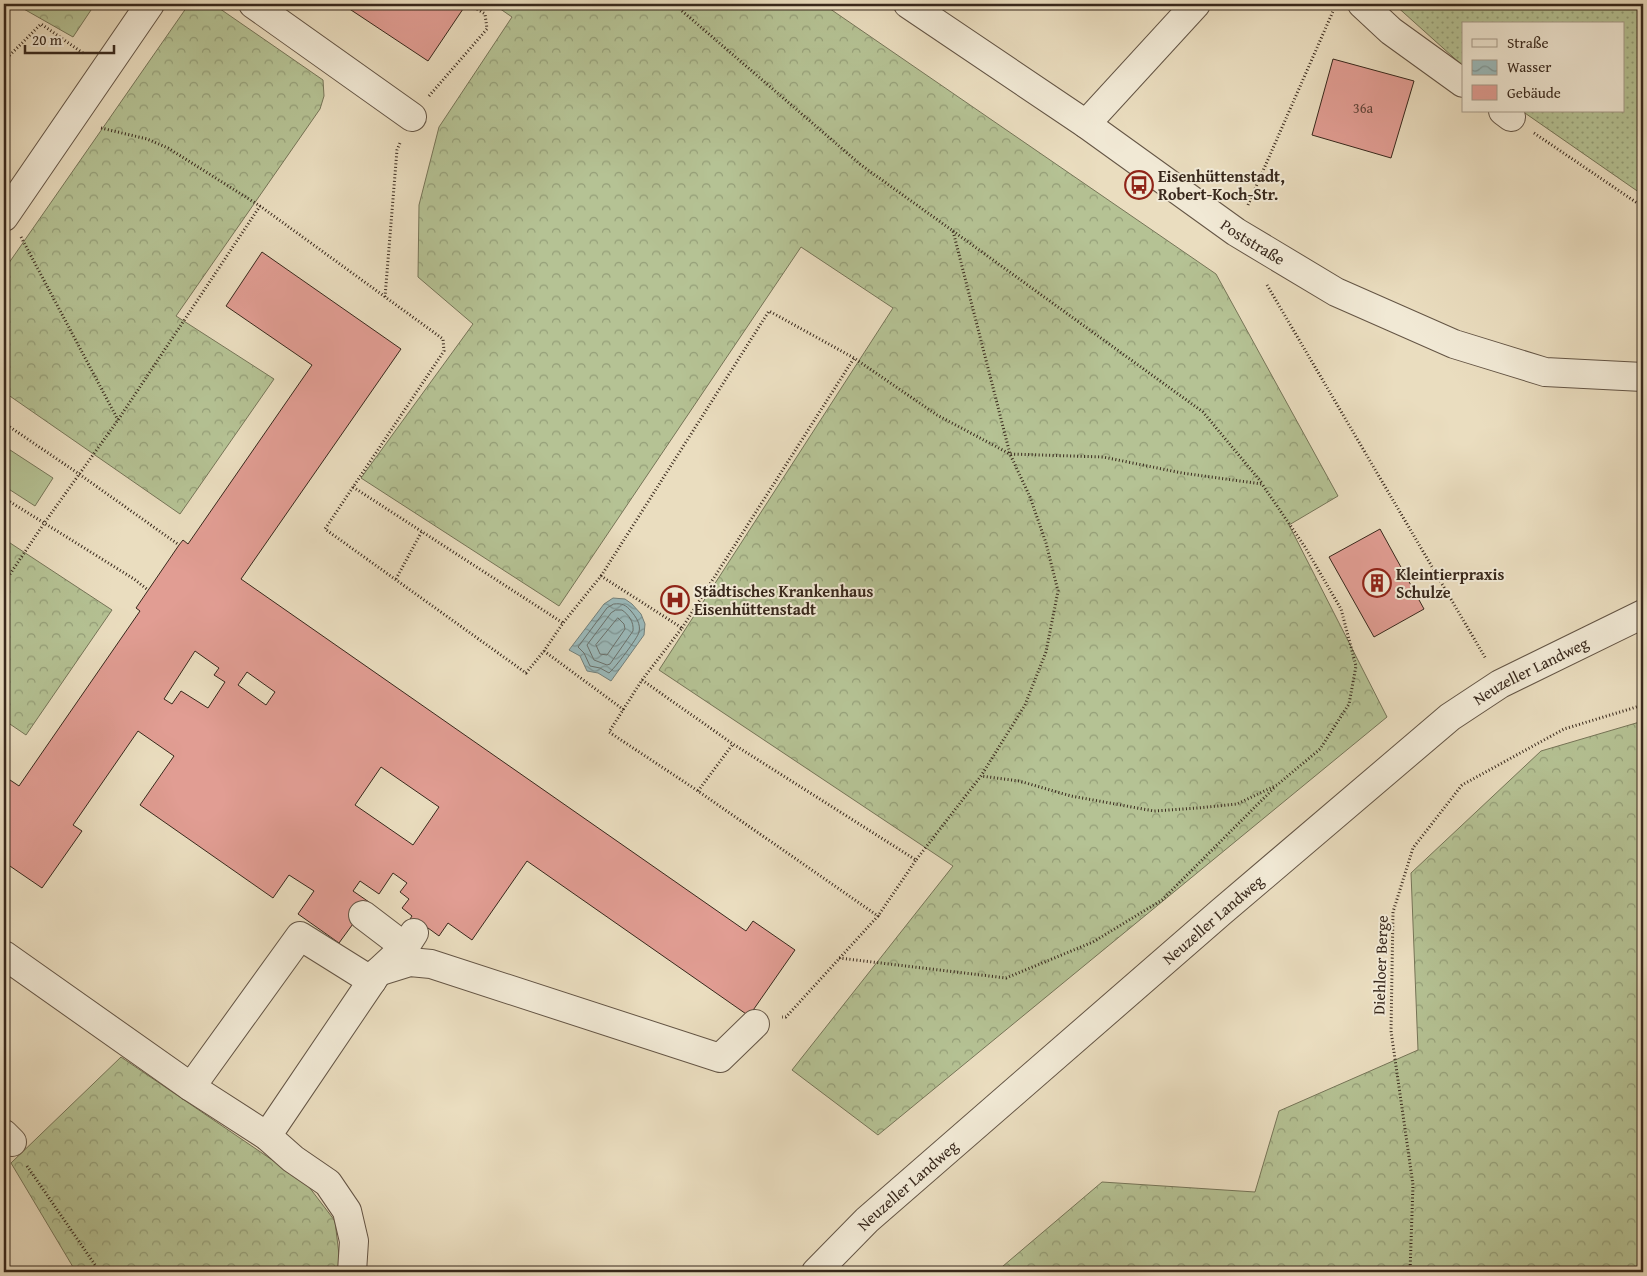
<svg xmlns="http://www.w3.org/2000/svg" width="1647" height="1276" viewBox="0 0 1647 1276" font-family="'Gentium Book Plus',serif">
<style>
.grass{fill:url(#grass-dots);stroke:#767558}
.forest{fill:url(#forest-crowns);stroke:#767558}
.garden{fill:#b5c294;stroke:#767558}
.water{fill:url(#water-waves);stroke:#73807b}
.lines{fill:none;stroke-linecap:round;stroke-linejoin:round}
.shore{stroke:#6a716c;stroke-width:1}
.building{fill:#e19d93;stroke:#38281c;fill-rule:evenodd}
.minor-casing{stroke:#645545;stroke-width:30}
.path{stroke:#38281c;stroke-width:3;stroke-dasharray:1 2.5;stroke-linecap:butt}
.minor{stroke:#f1e9d5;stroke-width:28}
.labels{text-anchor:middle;stroke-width:4;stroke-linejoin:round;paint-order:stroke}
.number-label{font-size:14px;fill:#62453a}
.poi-label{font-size:16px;font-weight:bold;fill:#38281c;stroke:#f1e9d5;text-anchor:start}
.street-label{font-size:16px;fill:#38281c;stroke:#f1e9d5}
</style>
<defs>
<pattern id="grass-dots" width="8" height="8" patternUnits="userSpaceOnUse" patternTransform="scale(1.25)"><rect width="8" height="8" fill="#b5c294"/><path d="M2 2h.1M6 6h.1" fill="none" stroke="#949e78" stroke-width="1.8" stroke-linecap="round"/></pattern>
<pattern id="forest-crowns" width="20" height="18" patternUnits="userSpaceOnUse" patternTransform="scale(1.25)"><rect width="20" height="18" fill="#b5c294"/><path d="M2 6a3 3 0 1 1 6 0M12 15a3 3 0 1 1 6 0" fill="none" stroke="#949e78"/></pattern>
<pattern id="water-waves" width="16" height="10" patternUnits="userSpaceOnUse" patternTransform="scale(1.25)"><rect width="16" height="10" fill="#9bbabb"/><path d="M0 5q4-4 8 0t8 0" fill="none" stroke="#7f9797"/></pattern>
</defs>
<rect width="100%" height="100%" fill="#eaddbf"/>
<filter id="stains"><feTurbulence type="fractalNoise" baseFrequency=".004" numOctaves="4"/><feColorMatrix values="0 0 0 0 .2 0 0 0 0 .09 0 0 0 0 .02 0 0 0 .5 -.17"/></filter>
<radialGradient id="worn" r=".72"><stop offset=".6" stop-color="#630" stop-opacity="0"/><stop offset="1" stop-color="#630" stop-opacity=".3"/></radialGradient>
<polygon class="grass" points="1394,4 1643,4 1643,195 1522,111 1623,111 1623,24 1463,24 1463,66"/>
<g class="forest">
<polygon points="15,4 95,4 73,37"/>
<polygon points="189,4 213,4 323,80 324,96 320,109 176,316 274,379 180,514 4,392 4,270"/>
<polygon points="493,4 823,4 1216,274 1338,496 1289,525 1387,717 878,1135 792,1070 953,866 659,670 893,308 801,247 559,606 361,478 473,324 418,277 419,205 439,127 512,17"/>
<polygon points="4,539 112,610 26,735 4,720"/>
<polygon points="1643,721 1643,1272 996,1272 1102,1182 1255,1192 1279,1111 1418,1050 1411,873 1541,751"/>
<polygon points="121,1057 306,1183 335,1221 341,1272 76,1272 11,1163"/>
</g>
<polygon class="garden" points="4,446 53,478 35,506 4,486"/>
<polygon class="water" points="613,598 625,599 632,604 641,614 645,624 644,635 611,681 598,673 587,671 580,656 569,650 604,604"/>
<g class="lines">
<g class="shore">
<path d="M 614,604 C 622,603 626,605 631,611 C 636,617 641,624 639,632 C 638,638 614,669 609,673 L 600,668 L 590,666 L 584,653 L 578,647 L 607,608 Z"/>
<path d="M 616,610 L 622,610 C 629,615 634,622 633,631 L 610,664 L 607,665 L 594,660 L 587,645 L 611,613 Z"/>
<polygon points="618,618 624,624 625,629 607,655 600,654 596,645"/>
</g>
</g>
<g class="building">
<polygon points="342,4 455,4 463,9 428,61"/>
<polygon points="1333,59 1414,81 1391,158 1312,135"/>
<path d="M 262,252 L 401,349 L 241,579 L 746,931 L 753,921 L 795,950 L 749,1016 L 527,861 L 472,940 L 448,923 L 439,936 L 428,928 L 421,938 L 405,927 L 412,916 L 402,908 L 409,899 L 400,892 L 407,883 L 393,873 L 379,894 L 360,881 L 353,891 L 369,902 L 339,943 L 298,914 L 314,891 L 289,875 L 273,898 L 140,805 L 174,756 L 138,731 L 73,825 L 82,831 L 42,888 L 4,862 L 4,776 L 19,786 L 140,611 L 136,608 L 179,545 L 183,540 L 188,544 L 312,365 L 226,306 ZM 195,651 L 219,668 L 214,675 L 225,682 L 208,708 L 181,691 L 172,704 L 164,699 ZM 247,672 L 275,692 L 266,705 L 238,685 ZM 381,767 L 439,807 L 413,845 L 355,805 Z"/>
<polygon points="1380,529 1424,609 1374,637 1329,557"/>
</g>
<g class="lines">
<defs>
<g id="minor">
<polyline points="253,4 412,117"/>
<path id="s1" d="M 908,4 L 1086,124 L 1236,232 L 1336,292 L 1454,344 L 1545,372 L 1643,377"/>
<polyline points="1362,4 1391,31 1463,83"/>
<polyline points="1503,111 1511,117"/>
<polyline points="1086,124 1196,4"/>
<polyline points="4,217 150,4"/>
<polyline points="363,915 405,947"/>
<polyline points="4,955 191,1087 267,1136 293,1159 328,1183 347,1211 354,1241 352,1272"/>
<polyline points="378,972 410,962 431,964 720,1058 755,1024"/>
<polyline points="191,1087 300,936 372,981"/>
<polyline points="4,1134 12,1142"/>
<polyline points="267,1136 378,972 405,947 414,933"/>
<path id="s2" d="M 816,1272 L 867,1220 L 1221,912 L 1450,717 L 1500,684 L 1643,614"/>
</g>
</defs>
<use href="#minor" class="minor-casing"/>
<g class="path">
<polyline points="674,4 861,165 953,231 1010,454 1030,497 1046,543 1058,591 1046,652 1025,705 981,776 916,860"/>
<polyline points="7,58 41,24 83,53"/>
<polyline points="429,96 487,29 485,14 469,4"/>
<polyline points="101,128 147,139 168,148 260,206 443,339 444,351 325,529 526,673 544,651 563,623 601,576 682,628 642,680 609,732 698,791 878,916 786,1017 782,1017"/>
<polyline points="1534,133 1643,207"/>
<polyline points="1248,205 1334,9"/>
<polyline points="953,231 1203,412 1262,483"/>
<polyline points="21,237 118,420"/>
<polyline points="1267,285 1486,659"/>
<polyline points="385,297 397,150 400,143"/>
<polyline points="4,423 79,474 179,545"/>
<polyline points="353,487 563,623"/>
<polyline points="4,498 134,579 148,590"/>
<polyline points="601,576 769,311 854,358 937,415 1010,454 1103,457 1182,473 1262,484 1305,547 1341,609 1356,666 1349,704 1320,749 1277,785 1237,804 1198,808 1154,811 1071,796 1019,781 981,776"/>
<polyline points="396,579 422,531"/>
<polyline points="4,583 45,522 118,420 260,206"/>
<polyline points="682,628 854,358"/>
<polyline points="544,651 624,710"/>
<polyline points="642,680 733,744 916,860 878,916"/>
<polyline points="698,791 733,744"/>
<polyline points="4,907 5,907"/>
<polyline points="839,958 1006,978 1093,942 1162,900 1275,787"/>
<polyline points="27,1166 100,1272"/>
<polyline points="1410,1272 1413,1185 1391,1031 1393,912 1413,848 1462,785 1564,729 1643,705"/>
</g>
<use href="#minor" class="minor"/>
</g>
<defs>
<symbol id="bus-ring" viewBox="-11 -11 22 22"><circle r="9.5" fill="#f1e9d5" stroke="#8f2418" stroke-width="1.5"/><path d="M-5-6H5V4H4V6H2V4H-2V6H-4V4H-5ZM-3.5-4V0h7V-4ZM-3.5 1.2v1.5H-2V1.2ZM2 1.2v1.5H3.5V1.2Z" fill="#8f2418"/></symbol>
<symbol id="building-ring" viewBox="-11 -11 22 22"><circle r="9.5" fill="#f1e9d5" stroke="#8f2418" stroke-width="1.5"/><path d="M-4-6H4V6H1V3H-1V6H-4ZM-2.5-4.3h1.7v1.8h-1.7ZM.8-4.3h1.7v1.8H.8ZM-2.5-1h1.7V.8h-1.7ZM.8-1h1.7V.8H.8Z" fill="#8f2418"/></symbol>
<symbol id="hospital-ring" viewBox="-11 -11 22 22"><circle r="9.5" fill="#f1e9d5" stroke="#8f2418" stroke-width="1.5"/><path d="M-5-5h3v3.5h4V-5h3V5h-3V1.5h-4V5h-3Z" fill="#8f2418"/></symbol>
</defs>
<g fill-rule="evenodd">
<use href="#bus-ring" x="1123" y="169" width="32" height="32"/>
<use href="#building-ring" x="1361" y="567" width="32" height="32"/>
<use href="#hospital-ring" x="659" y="584" width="32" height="32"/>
</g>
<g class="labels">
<g class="number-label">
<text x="1363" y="113">36a</text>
</g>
<g class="poi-label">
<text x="1158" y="182">Eisenhüttenstadt,<tspan x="1158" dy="18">Robert-Koch-Str.</tspan></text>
<text x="1396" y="580">Kleintierpraxis<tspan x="1396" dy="18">Schulze</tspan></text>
<text x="694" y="597">Städtisches Krankenhaus<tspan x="694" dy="18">Eisenhüttenstadt</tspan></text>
</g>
<g class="street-label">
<text dy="6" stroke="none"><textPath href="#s1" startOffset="419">Poststraße</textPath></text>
<text dy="6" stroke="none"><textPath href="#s2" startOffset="936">Neuzeller Landweg</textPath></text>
<text dy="6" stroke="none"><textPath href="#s2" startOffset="531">Neuzeller Landweg</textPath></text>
<text transform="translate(1380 965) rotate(-88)" y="6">Diehloer Berge</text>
<text dy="6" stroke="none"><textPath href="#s2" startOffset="126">Neuzeller Landweg</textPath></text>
</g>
</g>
<rect width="1647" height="1276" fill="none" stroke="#eaddbf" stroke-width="20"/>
<rect x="5" y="5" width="1637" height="1266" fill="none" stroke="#38281c" stroke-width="2.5"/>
<rect x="10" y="10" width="1627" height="1256" fill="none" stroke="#38281c"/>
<rect x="1462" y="22" width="162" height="90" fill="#f1e9d5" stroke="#a79c8b"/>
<rect x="1472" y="39" width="25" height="8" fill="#f1e9d5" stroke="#a79c8b"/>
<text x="1507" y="48" font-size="15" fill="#38281c">Straße</text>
<rect x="1472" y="60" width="25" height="15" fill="url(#water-waves)" stroke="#a79c8b"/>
<text x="1507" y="72" font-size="15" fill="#38281c">Wasser</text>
<rect x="1472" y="85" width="25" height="15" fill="#e19d93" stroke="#a79c8b"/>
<text x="1507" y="98" font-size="15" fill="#38281c">Gebäude</text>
<path d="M25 45v8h89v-8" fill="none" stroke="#38281c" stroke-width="2.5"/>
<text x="32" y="45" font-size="15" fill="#38281c" stroke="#f1e9d5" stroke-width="4" paint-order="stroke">20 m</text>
<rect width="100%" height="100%" filter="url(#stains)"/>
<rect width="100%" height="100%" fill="url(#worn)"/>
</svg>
